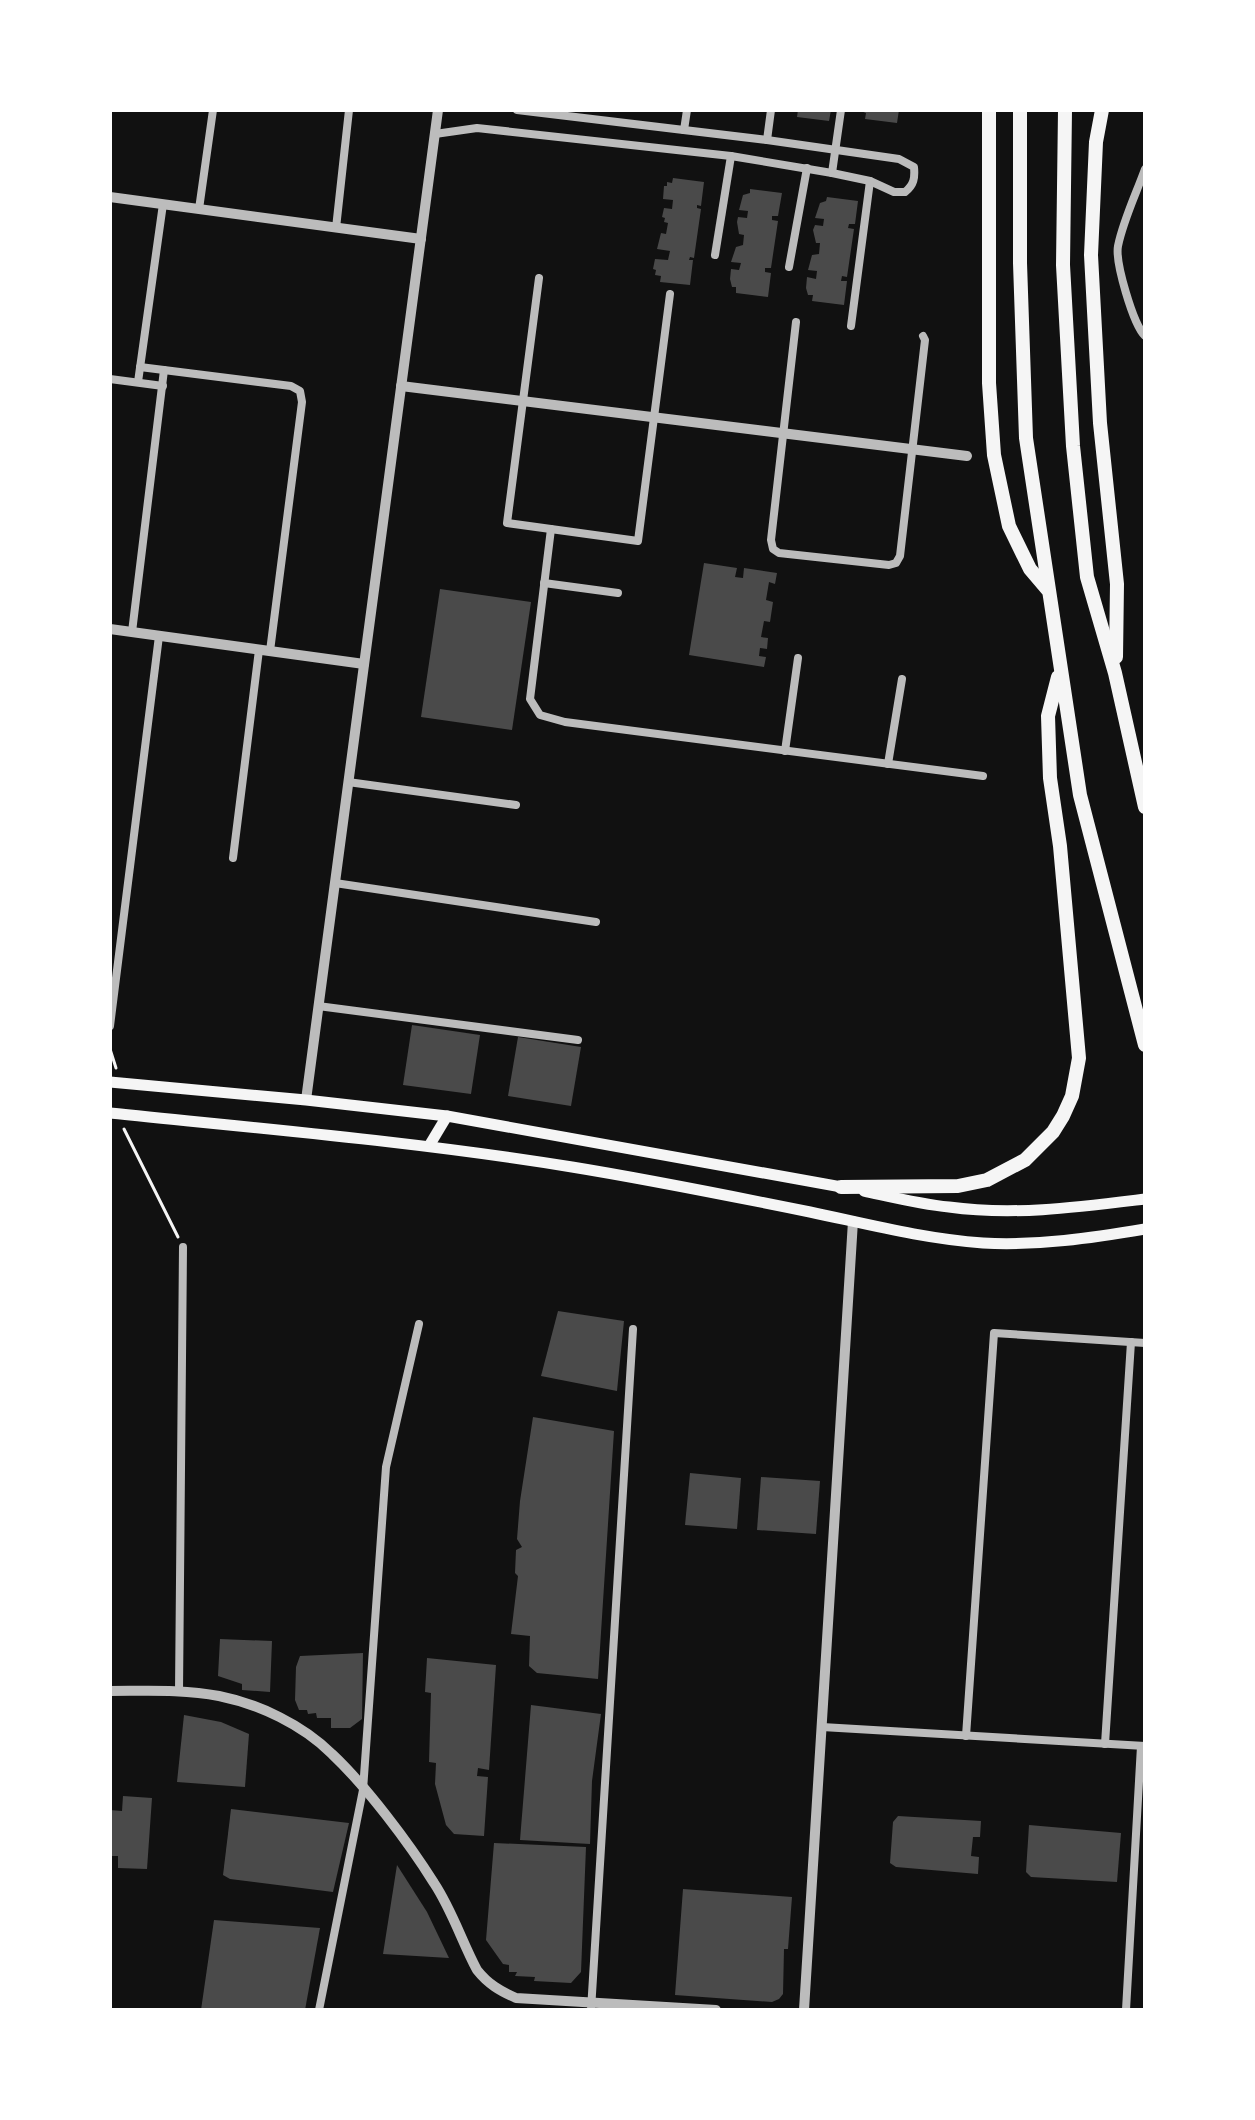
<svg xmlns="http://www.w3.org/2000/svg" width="1255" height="2120" viewBox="0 0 1255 2120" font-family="'Source Sans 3',sans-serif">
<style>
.building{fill:#4a4a4a}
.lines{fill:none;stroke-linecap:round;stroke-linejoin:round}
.path{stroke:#f5f5f5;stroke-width:3}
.minor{stroke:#bcbcbc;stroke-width:8}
.tertiary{stroke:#bcbcbc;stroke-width:10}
.secondary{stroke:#f5f5f5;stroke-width:11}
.trunk{stroke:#f5f5f5;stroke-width:14}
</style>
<rect width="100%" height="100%" fill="#111"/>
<g class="building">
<polygon points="798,110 831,110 829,121 797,117"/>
<polygon points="858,110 899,110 897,123 865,119 866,113"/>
<polygon points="673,178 704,182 701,206 697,205 697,208 701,209 694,258 690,257 689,260 693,260 690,285 660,282 661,276 655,275 656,270 653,269 655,259 668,260 670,251 657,249 661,233 666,234 668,223 664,222 665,218 662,217 664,208 672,209 673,200 663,199 664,186 667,186 667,182 672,183"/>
<polygon points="750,189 782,193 778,216 772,216 772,220 778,221 771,268 765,268 765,272 771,273 768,297 736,293 736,287 732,287 730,279 731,269 739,270 741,263 731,262 736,247 743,245 744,235 739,234 737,222 738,217 747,218 748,211 739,210 743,195 750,193"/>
<polygon points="827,197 858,201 855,224 849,224 848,228 854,229 847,277 842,276 841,281 847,281 844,305 812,301 813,295 808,295 806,288 807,277 816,279 817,271 808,270 812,255 819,254 820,243 816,243 813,230 815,225 823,226 824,219 815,218 820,203 826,201"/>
<polygon points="704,563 737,568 735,577 743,578 744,568 777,573 775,584 769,582 766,600 773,602 770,622 764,621 761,637 768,638 767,649 760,648 759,656 766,657 764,667 689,655"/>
<polygon points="440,589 531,602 512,730 421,717"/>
<polygon points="412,1025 480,1035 471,1094 403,1085"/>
<polygon points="518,1037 581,1047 571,1106 508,1096"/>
<polygon points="558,1311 624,1321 617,1391 541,1376"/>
<polygon points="533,1417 614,1431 598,1679 537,1673 529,1666 530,1636 511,1634 518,1576 515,1573 516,1550 522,1547 517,1539 520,1501"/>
<polygon points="690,1473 741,1478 737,1529 685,1525"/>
<polygon points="761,1477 820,1481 816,1534 757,1530"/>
<polygon points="220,1639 272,1641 270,1692 242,1690 242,1684 218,1676"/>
<polygon points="363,1653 362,1719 350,1728 331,1728 331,1718 317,1718 316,1713 308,1714 307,1710 299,1710 295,1700 296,1667 300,1656"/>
<polygon points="427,1658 496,1665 489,1770 478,1768 477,1776 488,1777 484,1836 454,1834 446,1825 435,1784 436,1763 429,1762 431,1693 425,1692"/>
<polygon points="531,1705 601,1714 592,1781 590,1844 520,1840"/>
<polygon points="184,1715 221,1722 249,1734 245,1787 177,1782"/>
<polygon points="123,1796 152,1798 147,1869 118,1868 118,1856 110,1856 110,1810 122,1811"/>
<polygon points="231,1809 349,1823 333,1892 230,1879 223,1875"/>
<polygon points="898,1816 981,1821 980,1837 973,1837 971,1856 979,1857 978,1874 896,1867 890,1863 893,1822"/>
<polygon points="1029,1825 1121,1833 1117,1882 1031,1877 1026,1872"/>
<polygon points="494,1843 586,1847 581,1972 571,1983 534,1981 535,1977 515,1976 517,1972 509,1972 509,1965 503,1964 486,1940"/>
<polygon points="397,1865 427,1912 449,1958 383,1954"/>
<polygon points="683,1889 792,1897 788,1949 784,1949 783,1994 779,1999 772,2002 675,1995"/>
<polygon points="214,1920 320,1928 305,2010 201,2010"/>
</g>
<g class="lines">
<g class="path">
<polyline points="110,1049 116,1068"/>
<polyline points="124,1129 178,1237"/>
</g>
<g class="minor">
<polyline points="684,130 687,110"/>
<path d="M 435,134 L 477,128 L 731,156 L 832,173 L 870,181 L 894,192 L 905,192 C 914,185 915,178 914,167 L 899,159 L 767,140 L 517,110"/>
<polyline points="767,140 771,110"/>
<path d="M 1145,169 C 1136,194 1123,221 1118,246 C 1115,262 1133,324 1145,336"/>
<polyline points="832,173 841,110"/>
<polyline points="199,209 213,110"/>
<polyline points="336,228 349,110"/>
<polyline points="715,255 731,156"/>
<polyline points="789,267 807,168"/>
<polyline points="539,278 507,523 638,541 670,294"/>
<polyline points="796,322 771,540 773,549 779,553 889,565 896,563 900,556 925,340 923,336"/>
<polyline points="851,326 870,181"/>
<polyline points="140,367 291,386 300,391 302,402 270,651"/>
<polyline points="110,379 163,386"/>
<polyline points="138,382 163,204"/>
<polyline points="551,529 530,699 540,715 565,722 983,776"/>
<polyline points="544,583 618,593"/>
<polyline points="132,632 164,370"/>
<polyline points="785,751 798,658"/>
<polyline points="888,764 902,679"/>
<polyline points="348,782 516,805"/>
<polyline points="233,858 259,650"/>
<polyline points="335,883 596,922"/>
<polyline points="318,1006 578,1040"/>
<polyline points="110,1026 159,636"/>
<polyline points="179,1692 183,1247"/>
<polyline points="822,1727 1145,1746"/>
<polyline points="966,1736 994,1333 1145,1343"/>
<polyline points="1105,1744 1131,1342"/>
<polyline points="319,2010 363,1790 386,1467 419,1324"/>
<polyline points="591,2010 633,1329"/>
<polyline points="1126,2010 1141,1746"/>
</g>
<g class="tertiary">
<polyline points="110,197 421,239"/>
<polyline points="401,386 967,456"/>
<polyline points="110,629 364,664"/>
<polyline points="306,1100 438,110"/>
<path d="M 110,1691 C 146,1691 184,1689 219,1696 C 259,1704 303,1725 332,1754 C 366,1786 409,1843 434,1883 C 452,1910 462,1942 477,1970 C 488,1984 500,1991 516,1998 L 716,2010"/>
<polyline points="804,2010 853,1221"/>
</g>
<g class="secondary">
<polyline points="110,1082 306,1100 447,1116 847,1188"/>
<path d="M 110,1113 C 264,1129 419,1142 572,1167 C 652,1180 731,1196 810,1212 C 867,1224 924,1239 983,1243 C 1037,1246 1092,1238 1145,1229"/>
<polyline points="429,1146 447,1116"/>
<path d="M 864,1191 C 892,1197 920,1204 949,1207 C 1014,1216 1080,1207 1145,1199"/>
</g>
<g class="trunk">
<polyline points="989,110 989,383 994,455 1009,526 1030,569 1047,589"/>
<polyline points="1020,110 1020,263 1026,438 1080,795 1145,1045"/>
<polyline points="1065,110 1063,265 1073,446 1087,577 1115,673 1145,807"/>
<polyline points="1102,110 1096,142 1091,255 1100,423 1117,584 1116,657"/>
<polyline points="841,1187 958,1186 987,1180 1025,1160 1053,1132 1063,1116 1072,1096 1079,1058 1060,846 1050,778 1048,716 1058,677"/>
</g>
</g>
<rect width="1255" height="2120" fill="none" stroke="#ffffff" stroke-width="224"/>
</svg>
